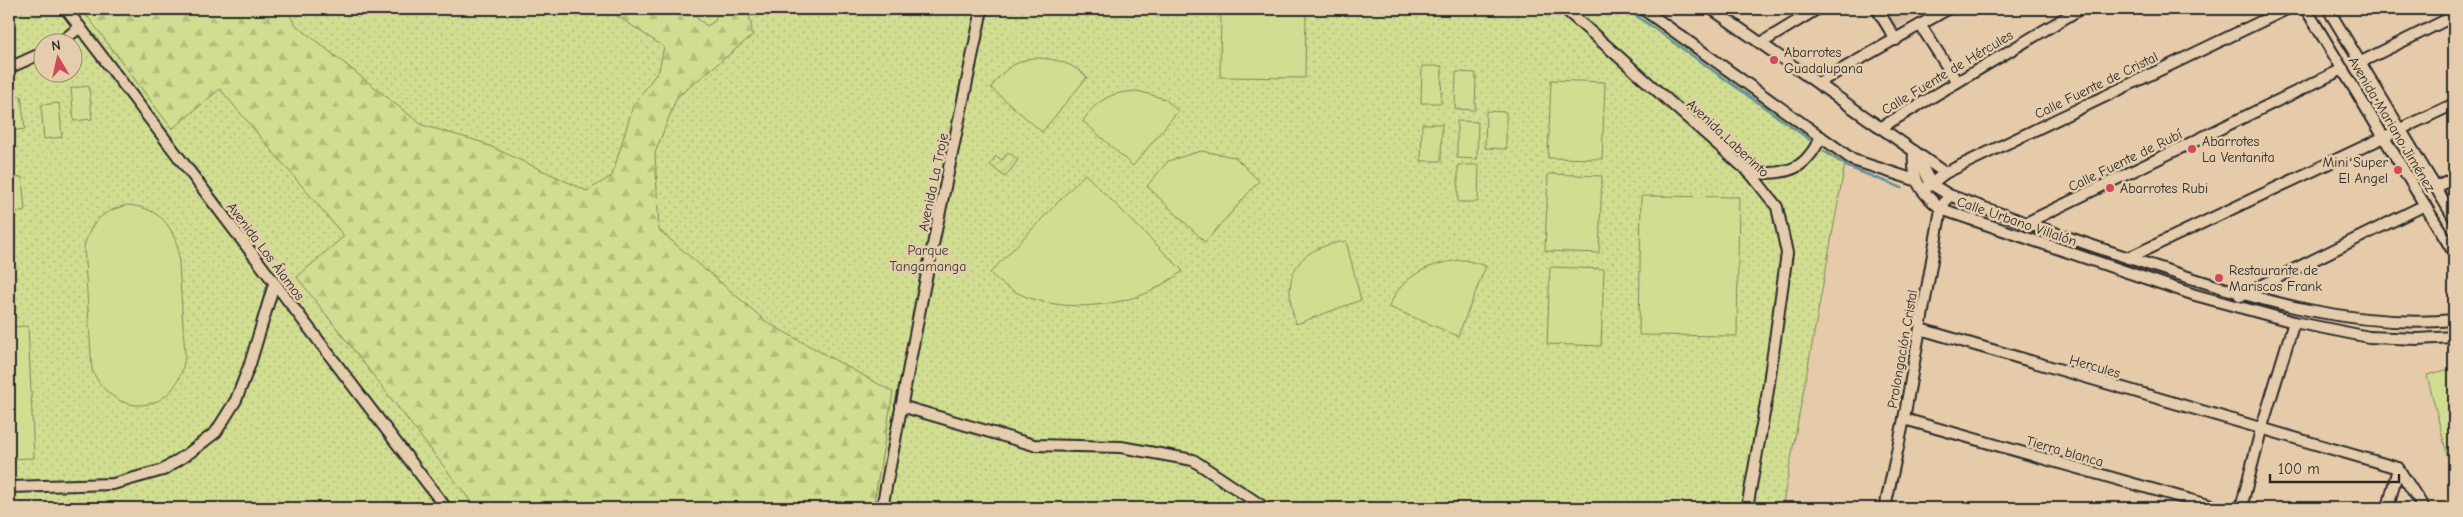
<svg xmlns="http://www.w3.org/2000/svg" width="2463" height="517" viewBox="0 0 2463 517" font-family="'Comic Neue',sans-serif">
<style>
.built{fill:#d6bc9c}
.grass{fill:url(#grass-dots);stroke:#7e845e;fill-rule:evenodd}
.forest{fill:url(#forest-firs);stroke:#7e845e}
.garden{fill:url(#garden-furrows);stroke:#7e845e}
.pitch{fill:#d1dd90;stroke:#7e845e}
.lines{fill:none;stroke-linecap:round;stroke-linejoin:round}
.stream{stroke:#638f9e;stroke-width:2.5}
.minor-casing{stroke:#2b2b2b;stroke-width:14}
.minor{stroke:#e5ccad;stroke-width:10}
.poi-dot{fill:#d1495b;stroke:#e5ccad;stroke-width:2}
.labels{text-anchor:middle;stroke-width:5;stroke-linejoin:round;paint-order:stroke}
.poi-label{font-size:14px;fill:#2b2b2b;stroke:#e5ccad;text-anchor:start}
.street-label{font-size:14px;fill:#2b2b2b;stroke:#e5ccad}
.park-label{font-size:14px;fill:#3c3d35;stroke:#e5ccad}
</style>
<defs>
<pattern id="grass-dots" width="8" height="8" patternUnits="userSpaceOnUse" patternTransform="scale(1.25)"><rect width="8" height="8" fill="#d1dd90"/><path d="M2 2h.1M6 6h.1" fill="none" stroke="#b4be7c" stroke-width="1.8" stroke-linecap="round"/></pattern>
<pattern id="forest-firs" width="22" height="20" patternUnits="userSpaceOnUse" patternTransform="scale(1.25)"><rect width="22" height="20" fill="#d1dd90"/><path d="M5 1l3.5 6h-7zM16 11l3.5 6h-7z" fill="#b4be7c"/></pattern>
<pattern id="garden-furrows" width="10" height="10" patternUnits="userSpaceOnUse" patternTransform="scale(1.25)"><rect width="10" height="10" fill="#d1dd90"/><path d="M-1 1l2-2M0 10L10 0M9 11l2-2" fill="none" stroke="#b4be7c"/></pattern>
</defs>
<rect width="100%" height="100%" fill="#e6cbaa"/>
<filter id="ink" filterUnits="userSpaceOnUse"><feTurbulence type="fractalNoise" baseFrequency=".02" numOctaves="2"/><feDisplacementMap in="SourceGraphic" scale="10" xChannelSelector="R" yChannelSelector="G"/><feConvolveMatrix kernelMatrix="1 2 1 2 8 2 1 2 1" color-interpolation-filters="sRGB"/></filter>
<g filter="url(#ink)">
<polygon class="built" points="1885,9 1928,9 1897,28"/>
<path class="grass" d="M 9,9 L 1648,9 L 1848,148 L 1782,508 L 9,508 ZM 42,42 L 72,42 L 72,72 L 42,72 Z"/>
<polygon class="forest" points="82,9 286,9 296,25 422,125 481,142 587,191 612,176 633,106 659,70 664,47 607,9 685,9 707,26 715,21 718,9 748,9 753,35 677,97 655,153 659,230 768,323 893,392 873,508 476,508 297,277 344,236 220,89 172,129"/>
<polygon class="garden" points="1008,152 1018,160 1005,177 990,165 996,156 1002,160"/>
<g class="pitch">
<polygon points="1221,9 1306,9 1305,78 1220,77"/>
<path d="M 1032,58 C 1053,58 1071,62 1087,77 L 1042,132 L 991,88 C 1002,71 1012,63 1032,58 Z"/>
<polygon points="1422,66 1442,66 1441,103 1421,103"/>
<polygon points="1456,72 1476,73 1475,110 1455,109"/>
<polygon points="1551,80 1605,82 1602,159 1548,158"/>
<polygon points="89,86 92,119 74,121 71,88"/>
<path d="M 1138,91 L 1165,99 L 1178,111 L 1133,166 L 1083,121 C 1097,99 1112,92 1138,91 Z"/>
<polygon points="21,96 25,129 9,131 9,97"/>
<polygon points="59,103 62,137 44,139 41,105"/>
<polygon points="1486,111 1506,112 1506,149 1485,148"/>
<polygon points="1457,121 1478,122 1477,159 1457,158"/>
<polygon points="1422,124 1442,124 1441,161 1421,161"/>
<polygon points="1201,151 1235,157 1259,181 1205,242 1147,186 1168,161"/>
<polygon points="1458,165 1479,165 1478,202 1458,202"/>
<path d="M 1085,174 L 1183,271 C 1171,279 1160,287 1147,293 C 1099,312 1028,313 990,273 Z"/>
<polygon points="1548,174 1602,176 1599,253 1545,251"/>
<polygon points="22,177 25,211 9,213 9,179"/>
<polygon points="1641,196 1739,197 1737,336 1639,335"/>
<path d="M 127,205 C 155,207 171,221 178,249 L 185,355 C 180,414 116,423 92,370 L 84,247 C 91,221 101,212 127,205 Z"/>
<path d="M 1346,241 L 1361,300 L 1296,324 C 1280,276 1296,248 1346,241 Z"/>
<path d="M 1465,260 L 1486,266 L 1458,336 L 1389,307 C 1401,275 1433,261 1465,260 Z"/>
<polygon points="1550,267 1604,269 1601,346 1547,344"/>
<polygon points="28,326 34,458 9,459 9,327"/>
<polygon points="2454,368 2454,478 2453,478 2427,375"/>
</g>
<g class="lines">
<g class="stream">
<polyline points="1627,9 1810,140"/>
<polyline points="1824,151 1848,167 1902,188"/>
</g>
<defs>
<g id="minor">
<polyline points="66,9 446,508"/>
<polyline points="1565,9 1751,174 1777,207 1787,253 1767,397 1747,508"/>
<polyline points="1643,9 1853,160 1915,180"/>
<polyline points="1712,9 1945,173"/>
<polyline points="1877,9 1896,40"/>
<polyline points="2306,9 2454,253"/>
<polyline points="2328,9 2454,218"/>
<polyline points="1921,26 1957,82"/>
<polyline points="61,42 80,27"/>
<polyline points="1761,43 1817,9"/>
<polyline points="2361,62 2454,16"/>
<polyline points="9,68 42,53"/>
<polyline points="1818,83 1948,9"/>
<polyline points="1880,128 2080,9"/>
<path d="M 1914,151 C 1912,182 1919,189 1941,209 L 2195,295 L 2294,322 L 2369,337 L 2418,339 L 2454,337"/>
<path d="M 1915,152 L 1931,184 L 1949,195 C 2020,221 2091,246 2163,269 C 2257,300 2354,329 2454,320"/>
<path d="M 1751,174 C 1789,172 1803,173 1821,137"/>
<polyline points="1927,187 1945,173 2287,9"/>
<polyline points="2436,187 2454,179"/>
<polyline points="2026,223 2343,69"/>
<polyline points="2128,258 2454,104"/>
<polyline points="2240,296 2425,205"/>
<polyline points="1920,329 2398,468"/>
<polyline points="901,406 1034,445 1121,447 1193,460 1265,508"/>
<polyline points="1904,419 2219,508"/>
<polyline points="2398,468 2424,508"/>
<polyline points="9,487 113,484 163,470 189,453 216,432 236,400 250,364 274,284"/>
<polyline points="882,508 923,293 982,9"/>
<polyline points="1885,508 1904,419 1941,209 1949,195"/>
<polyline points="2241,508 2261,430 2294,322"/>
<polyline points="2388,508 2398,468"/>
</g>
</defs>
<use href="#minor" class="minor-casing"/>
<use href="#minor" class="minor"/>
</g>
</g>
<g class="poi-dot">
<circle cx="1774" cy="60" r="5"/>
<circle cx="2192" cy="149" r="5"/>
<circle cx="2398" cy="170" r="5"/>
<circle cx="2110" cy="188" r="5"/>
<circle cx="2219" cy="278" r="5"/>
</g>
<g class="labels">
<g class="poi-label">
<text x="1784" y="57">Abarrotes<tspan x="1784" dy="16">Guadalupana</tspan></text>
<text x="2202" y="146">Abarrotes<tspan x="2202" dy="16">La Ventanita</tspan></text>
<text x="2388" y="167" text-anchor="end">Mini Super<tspan x="2388" dy="16">El Angel</tspan></text>
<text x="2120" y="193">Abarrotes Rubi</text>
<text x="2229" y="275">Restaurante de<tspan x="2229" dy="16">Mariscos Frank</tspan></text>
</g>
<g class="street-label">
<text transform="translate(1947 72) rotate(-31)" y="5">Calle Fuente de Hércules</text>
<text transform="translate(2096 85) rotate(-26)" y="5">Calle Fuente de Cristal</text>
<text transform="translate(2392 124) rotate(59)" y="5">Avenida Mariano Jiménez</text>
<text transform="translate(1728 138) rotate(43)" y="5">Avenida Laberinto</text>
<text transform="translate(2125 160) rotate(-26)" y="5">Calle Fuente de Rubí</text>
<text transform="translate(933 182) rotate(-78)" y="5">Avenida La Troje</text>
<text transform="translate(2017 221) rotate(19)" y="5">Calle Urbano Villalón</text>
<text transform="translate(266 251) rotate(53)" y="5">Avenida Los Álamos</text>
<text transform="translate(1902 349) rotate(-80)" y="5">Prolongación Cristal</text>
<text transform="translate(2095 366) rotate(16)" y="5">Hercules</text>
<text transform="translate(2065 451) rotate(16)" y="5">Tierra blanca</text>
</g>
<g class="park-label">
<text x="928" y="255">Parque<tspan x="928" dy="16">Tangamanga</tspan></text>
</g>
</g>
<rect width="2463" height="517" fill="none" stroke="#e5ccad" stroke-width="30"/>
<rect x="15" y="15" width="2433" height="487" fill="none" stroke="#2b2b2b" stroke-width="2" filter="url(#ink)"/>
<g transform="translate(58 58) rotate(351)"><circle r="24" fill="#e5ccad" stroke="#9b8c79"/>
<path d="M0-4L9 19L0 12L-9 19Z" fill="#d1495b"/>
<text y="-8" font-size="14" font-weight="bold" text-anchor="middle" fill="#2b2b2b">N</text>
</g>
<path d="M2270 474v8h129v-8" fill="none" stroke="#2b2b2b" stroke-width="2.5"/>
<text x="2278" y="474" font-size="15" fill="#2b2b2b" stroke="#e5ccad" stroke-width="4" paint-order="stroke">100 m</text>
</svg>
